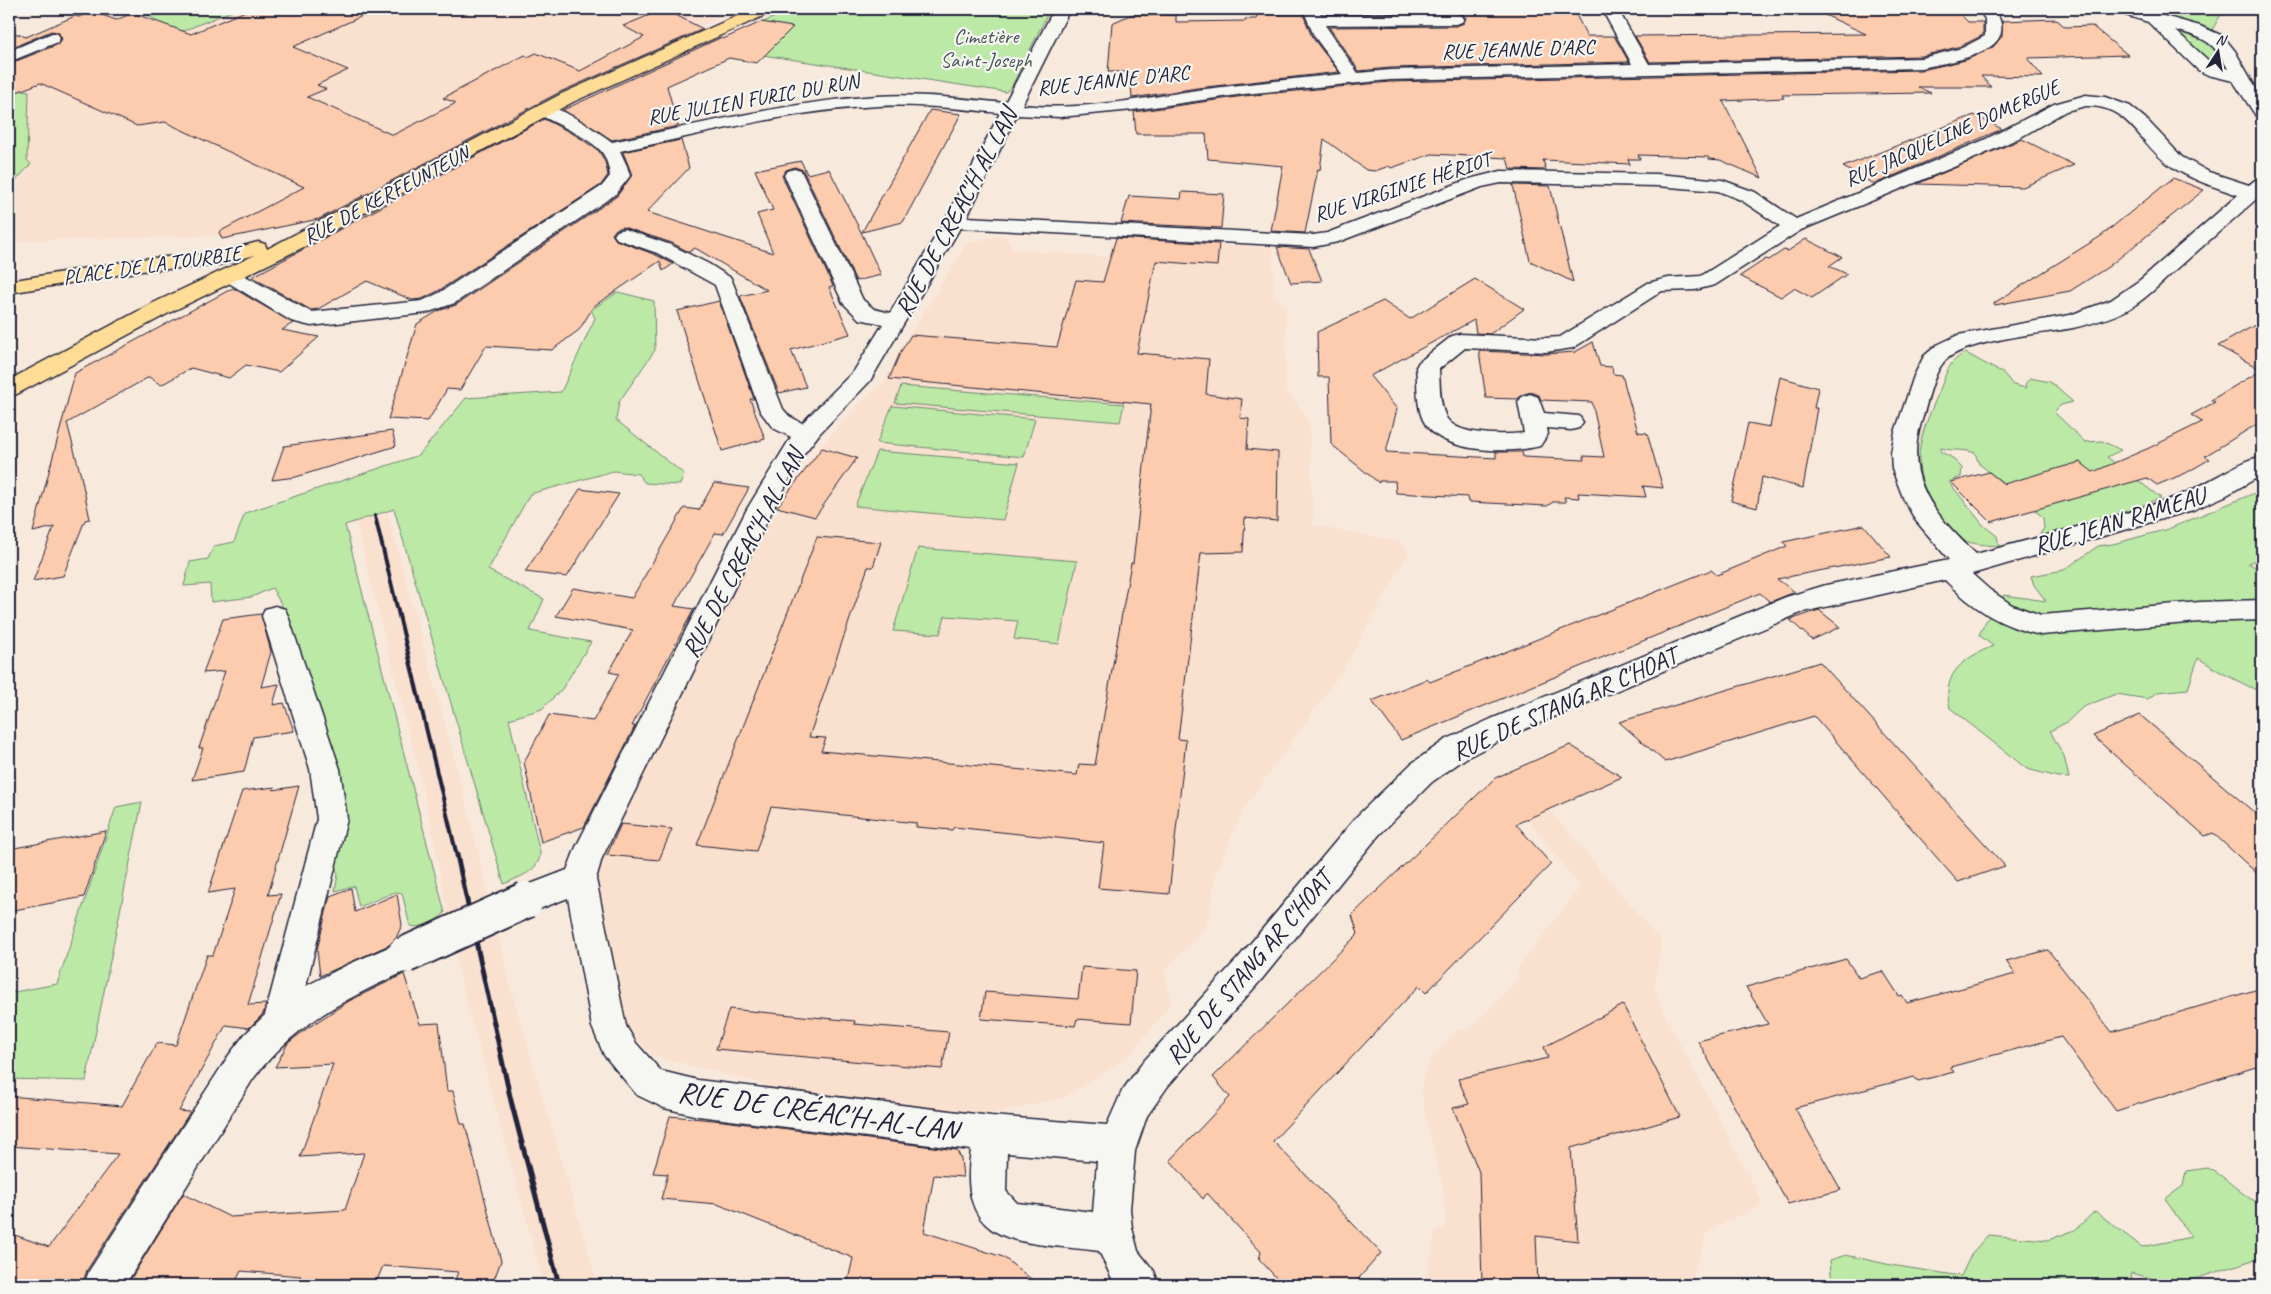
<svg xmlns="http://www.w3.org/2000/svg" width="2271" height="1294" viewBox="0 0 2271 1294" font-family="Caveat,sans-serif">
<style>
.built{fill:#fae0cf}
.green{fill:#bce9a6;stroke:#6f8670}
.building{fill:#fdcbad;stroke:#22223b}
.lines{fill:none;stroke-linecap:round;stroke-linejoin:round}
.minor-casing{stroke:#22223b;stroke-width:3}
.major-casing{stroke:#22223b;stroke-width:3}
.minor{fill:#f6f6f2;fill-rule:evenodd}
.major{fill:#ffdd96;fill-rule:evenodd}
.rail-far1{stroke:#22223b;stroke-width:4}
.rail{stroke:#22223b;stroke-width:5}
.minor-bridge-casing{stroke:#22223b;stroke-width:39;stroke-linecap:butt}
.minor-bridge{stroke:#f6f6f2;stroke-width:35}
.labels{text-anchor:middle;stroke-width:4.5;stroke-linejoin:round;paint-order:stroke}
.far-park-label{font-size:21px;fill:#485456;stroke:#f6f6f2}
.far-street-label{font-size:21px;fill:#22223b;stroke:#f6f6f2}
.street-label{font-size:25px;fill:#22223b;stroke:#f6f6f2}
.near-street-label{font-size:30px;fill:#22223b;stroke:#f6f6f2}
</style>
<rect width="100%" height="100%" fill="#f8e9dd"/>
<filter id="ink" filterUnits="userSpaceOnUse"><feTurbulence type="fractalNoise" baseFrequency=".02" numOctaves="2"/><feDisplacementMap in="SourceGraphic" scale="10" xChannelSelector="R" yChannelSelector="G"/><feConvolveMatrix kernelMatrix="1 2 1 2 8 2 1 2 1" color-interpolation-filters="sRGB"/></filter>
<g filter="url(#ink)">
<g class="built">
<polygon points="237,9 739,9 575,82 300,224 241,235 9,241 9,188 31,164 27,160 29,91 22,90"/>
<polygon points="1004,235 1015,250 1108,257 1112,242 1273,247 1273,294 1286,307 1285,388 1309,421 1313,526 1379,537 1401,543 1409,552 1343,670 1242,811 1216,874 1207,925 1165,971 1171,1003 1128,1057 1063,1098 983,1115 840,1104 651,1055 623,1022 617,979 597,878 597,861 764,524 772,520 779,510 778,505 820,446 871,393 886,381 899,352 967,243"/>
<polygon points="388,513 468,810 511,989 598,1285 544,1285 461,981 427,805 356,523"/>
<polygon points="1516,769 1661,942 1655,987 1662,1009 1763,1204 1707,1231 1690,1285 1424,1285 1432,1253 1435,1231 1446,1227 1443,1187 1425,1115 1421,1088 1423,1076 1433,1057 1459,1028 1467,1032 1517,980 1518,969 1580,887 1525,815 1498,776"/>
</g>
<g class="green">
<polygon points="138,9 237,9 173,35 145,26 156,20"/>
<polygon points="793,9 1050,9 1012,86 1006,92 743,52 716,43"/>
<polygon points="2137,9 2224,9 2212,30"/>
<polygon points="2180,31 2209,40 2228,66 2214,66 2210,63 2178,34"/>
<polygon points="22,90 29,91 27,160 31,164 9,188 9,95"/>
<path d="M 618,292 L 654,301 L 655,350 L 619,402 L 616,420 L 684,474 L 680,485 L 645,483 L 638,474 L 614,471 L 530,494 L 488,570 L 544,599 L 530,631 L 591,642 L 562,689 L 542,709 L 509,719 L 540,853 C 540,871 519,877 504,884 L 394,509 L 345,525 L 445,913 C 434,922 425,929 410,926 L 402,893 L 395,892 L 359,907 L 354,886 L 335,891 L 338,874 L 332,860 L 285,611 L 272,588 L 252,597 L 211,602 L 210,584 L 184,586 L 190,562 L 208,559 L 214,546 L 234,542 L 245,513 L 419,455 L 466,398 L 561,392 L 595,318 L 591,310 Z"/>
<path d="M 1966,353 L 2004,374 L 2013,385 L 2026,388 L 2025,384 L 2030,378 L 2050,382 L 2073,402 L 2061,405 L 2054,412 L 2085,442 L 2102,441 L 2121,450 L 2107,457 L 2161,498 L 2091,525 L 2049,538 L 2040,534 L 2044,528 L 2043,518 L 2023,498 L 1979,464 L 1975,453 C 1961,448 1955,452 1941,448 L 1941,452 L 1951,457 L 1962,468 L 1961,477 L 1949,482 L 1983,525 L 1997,536 L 1999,546 C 1985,545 1958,544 1949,531 C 1944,525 1941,518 1937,511 C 1907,466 1919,438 1939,392 C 1946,375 1948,360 1966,353 Z"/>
<polygon points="901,386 1124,404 1120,422 895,403"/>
<polygon points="892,406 1035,419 1024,457 877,443"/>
<polygon points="877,451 1019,463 1003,520 855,506"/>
<path d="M 2262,490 L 2262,558 L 2248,563 L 2262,571 L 2262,689 L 2260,692 L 2222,673 L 2198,658 L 2188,689 L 2157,692 L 2148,699 L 2116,694 L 2083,707 L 2067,722 L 2050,731 L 2064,756 L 2069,778 L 2058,777 L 2027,769 L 1950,708 C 1941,673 1964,658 1993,646 L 1979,635 L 1986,621 L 2004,595 L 2046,601 L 2034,585 L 2031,576 L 2064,570 L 2098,546 L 2113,544 L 2168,529 Z"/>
<polygon points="918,548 1077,561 1059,644 1014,639 1018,621 945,616 940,634 893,631"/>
<polygon points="142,802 86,1081 9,1079 9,993 57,984 116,807"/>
<path d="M 2208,1168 C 2228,1177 2241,1197 2262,1204 L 2262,1257 L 2177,1285 L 2131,1273 L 2133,1285 L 1832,1285 L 1830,1260 L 1846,1255 L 1891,1265 L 1961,1276 L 1972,1253 L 1988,1235 L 2048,1240 L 2075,1230 L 2095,1211 L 2142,1247 L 2191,1237 L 2165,1199 L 2183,1186 L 2186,1171 Z"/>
</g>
<g class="building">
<polygon points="250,9 378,9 293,47 348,70 317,85 326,89 307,97 393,135 456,103 443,98 525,55 528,57 536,53 580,71 644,37 623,26 657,12 661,14 668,11 703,29 560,92 319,219 222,239 219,232 304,187 165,122 137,126 40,83 9,95 9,64 59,44 62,39 58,32 51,31 9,49 9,31 26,37 75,16 79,17 91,11 116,20 133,13 191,34"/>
<polygon points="1329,9 1573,9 1587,36 1614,36 1629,62 1390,68 1359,71 1329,27 1456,26 1464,23 1466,18 1463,14 1456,12 1330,13"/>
<polygon points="1812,9 1932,9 1933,12 1958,12 1968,22 1983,22 1983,35 1961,46 1922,56 1650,62 1635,36 1866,34"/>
<polygon points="1256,14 1303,14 1312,37 1339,72 1197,88 1132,98 1130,72 1108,72 1112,23 1130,15 1176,15 1176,22 1246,21 1245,19 1257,19"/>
<polygon points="2056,19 2065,27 2092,26 2128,55 2027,58 2043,77 1981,76 1991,87 1918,87 1931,93 1782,95 1784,98 1723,101 1762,178 1720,160 1709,159 1708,157 1638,155 1640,159 1628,159 1630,164 1543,160 1546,170 1510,169 1507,158 1432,154 1391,168 1389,166 1375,171 1366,170 1324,139 1320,170 1318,169 1305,233 1271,231 1283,166 1208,159 1206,134 1136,134 1134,112 1244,96 1390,82 1922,70 1966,60 1993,47 2002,36 2002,21"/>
<polygon points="761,22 793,27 757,63 729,58 667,86 678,126 612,140 563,110 720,38 723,39"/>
<polygon points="930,110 961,114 903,222 862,232"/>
<polygon points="1974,115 2002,129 1877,183 1872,183 1843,167"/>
<polygon points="544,119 577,136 599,151 605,162 608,175 601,185 438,291 422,299 412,300 367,281 318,309 311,310 252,277"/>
<polygon points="2022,139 2074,165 2023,187 1917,184"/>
<polygon points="681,140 689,168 647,212 773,253 757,214 773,210 755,170 801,161 807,174 829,169 861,232 881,275 856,281 803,170 795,167 786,170 782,176 833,286 829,287 850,334 791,350 806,387 779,393 740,296 767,290 695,248 689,252 672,243 623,227 616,229 612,234 616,240 656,255 673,264 663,271 660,261 594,306 579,330 552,350 486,346 460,390 447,389 428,421 388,419 417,324 438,311 456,305 617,196 632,175 623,152"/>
<polygon points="2173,178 2204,190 2108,267 2070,291 1995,305 1994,303 2101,236"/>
<polygon points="1513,185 1550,186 1573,282 1530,261"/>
<polygon points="1182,192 1224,194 1221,228 1121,223 1129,196 1181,199"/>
<polygon points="1116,238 1219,244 1217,266 1156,261 1137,353 1209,359 1206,394 1242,399 1240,418 1249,419 1247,449 1278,452 1277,521 1245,518 1243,552 1201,553 1178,739 1186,740 1169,894 1098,888 1104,843 954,827 952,830 916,827 916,823 771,807 756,851 697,845 817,537 881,542 873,567 868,567 809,737 826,738 821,751 1077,775 1079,764 1095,765 1131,563 1133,563 1151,404 889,379 900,353 911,335 1057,347 1076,280 1103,282"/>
<polygon points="1806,239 1842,257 1829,266 1847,274 1812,298 1794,288 1781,297 1740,276 1766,259 1769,260 1784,250 1788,251"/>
<polygon points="1277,247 1309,249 1322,281 1291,283"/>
<polygon points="1475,279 1524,309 1490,334 1476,333 1474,320 1370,376 1397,409 1386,452 1496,458 1496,452 1522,452 1523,457 1584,460 1583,456 1604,457 1592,402 1541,400 1539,395 1531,392 1521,395 1518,399 1486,398 1479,351 1546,354 1575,352 1593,342 1600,366 1612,367 1613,374 1622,375 1638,432 1647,433 1663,488 1643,486 1646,497 1578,493 1579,498 1564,497 1566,502 1553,502 1547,506 1469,502 1468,497 1396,493 1395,481 1379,481 1379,483 1331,444 1329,377 1318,377 1317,332 1383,301 1410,319"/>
<polygon points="233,288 293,323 282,330 319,337 279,372 246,365 229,378 191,368 161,385 149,377 67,423 81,476 90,519 85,520 63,576 33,581 54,527 33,532 75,373"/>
<polygon points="719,301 754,399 750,399 765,439 722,451 677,311"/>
<polygon points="2262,321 2262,421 2205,456 2210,459 2186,473 2157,485 2147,478 1991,522 1951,482 1989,472 2004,484 2080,462 2093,472 2149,448 2202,422 2191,415 2215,402 2211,400 2262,370 2218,346"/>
<polygon points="1780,377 1818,388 1814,408 1817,408 1803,488 1762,477 1757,508 1731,501 1748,423 1770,427"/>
<polygon points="392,431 396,446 296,477 272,480 284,446"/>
<polygon points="822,448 857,458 815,517 777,507"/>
<polygon points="714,483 749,488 723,534 715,533 674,606 694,609 632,726 635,726 584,827 541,842 524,762 549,715 593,721 619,674 609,672 633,630 556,616 573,588 632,598 684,508 699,510"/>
<polygon points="580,489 619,494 567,577 525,572"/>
<polygon points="1864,525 1891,557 1777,579 1795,592 1770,602 1760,593 1401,740 1372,701 1427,679 1430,682 1711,570 1717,575 1787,546 1783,542"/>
<polygon points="1819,610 1840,627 1812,640 1790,620"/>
<polygon points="261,614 271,652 261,687 279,684 273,705 284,703 294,731 253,737 244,772 192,780 203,748 199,748 225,671 203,673 223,619"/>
<polygon points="1820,662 2005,866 1958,882 1814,716 1665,762 1619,722"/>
<polygon points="2140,715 2262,819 2262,878 2213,833 2205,836 2093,736"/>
<polygon points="1570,745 1622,777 1516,824 1551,864 1426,993 1419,986 1273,1141 1381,1253 1353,1285 1283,1285 1259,1259 1261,1252 1207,1193 1203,1199 1170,1160 1230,1097 1213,1077 1358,934 1352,915 1495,778"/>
<polygon points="299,786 268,895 281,894 248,1005 266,1004 263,1014 249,1028 226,1025 179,1111 190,1112 87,1270 82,1285 9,1285 9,1233 49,1247 118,1154 9,1146 9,1096 122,1106 157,1043 176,1045 207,955 213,955 235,889 208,893 242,791 275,787 273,790"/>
<polygon points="621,824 672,829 659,860 607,855"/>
<polygon points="106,831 84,897 9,911 9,849"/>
<polygon points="351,888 355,912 397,894 402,925 396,938 389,945 320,976 317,950 330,896"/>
<polygon points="2048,950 2112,1032 2262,988 2262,1065 2116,1111 2061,1037 1950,1067 1954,1072 1918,1081 1914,1077 1795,1108 1841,1190 1788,1204 1698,1041 1768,1024 1746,987 1846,959 1859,978 1883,971 1899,996 1902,995 1907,1003 2015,974 2006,961"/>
<polygon points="1082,967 1136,971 1131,1023 1077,1019 1075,1026 981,1019 985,992 1078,999"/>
<polygon points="404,974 420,1024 439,1023 447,1091 453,1091 461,1124 465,1124 501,1261 492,1285 453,1285 458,1272 383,1266 375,1285 296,1285 301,1276 241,1271 234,1285 127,1285 183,1194 230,1217 345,1210 364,1153 300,1157 333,1064 275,1067 288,1043 309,1027 349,1001"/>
<polygon points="1623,1005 1680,1117 1571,1148 1578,1241 1536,1236 1538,1285 1482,1285 1479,1172 1453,1108 1469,1104 1458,1079 1548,1058 1544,1047"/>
<polygon points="729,1009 855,1021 854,1024 949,1032 942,1069 716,1049"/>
<polygon points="670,1116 723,1121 957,1150 961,1159 963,1177 934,1175 924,1232 1003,1257 1039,1285 847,1285 853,1258 717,1204 661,1199 668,1174 653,1173"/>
</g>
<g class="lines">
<defs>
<g id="minor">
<path d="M 1054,9 L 1070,9 L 1022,105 C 1080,111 1140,99 1197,90 C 1245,84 1293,79 1342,74 L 1314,36 L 1303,9 L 1319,9 L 1321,15 L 1456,14 L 1462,16 L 1464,19 L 1462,22 L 1456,24 L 1325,25 L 1358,73 L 1390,70 L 1632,64 L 1605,15 L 1607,12 L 1619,12 L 1621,15 L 1649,64 L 1922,58 L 1962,48 L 1985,36 L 1985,19 L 1978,9 L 1994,9 C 2025,53 1951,61 1922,68 L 1390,80 L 1244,94 L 1133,110 L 1060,117 L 1017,115 L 967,217 L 1313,235 L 1327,233 L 1469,179 L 1501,171 L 1657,174 L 1722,180 L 1755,192 L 1796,219 L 1984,140 L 2054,104 L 2086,95 L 2105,97 L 2130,106 L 2146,119 L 2182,157 L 2209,172 L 2249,185 L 2255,180 L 2262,178 L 2262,194 C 2234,219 2205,244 2177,269 C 2161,283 2145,300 2127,310 C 2111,318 2090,324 2073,328 C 2042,334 1961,340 1943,363 C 1932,376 1927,406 1921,423 C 1903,481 1937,517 1976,554 C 2042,536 2109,520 2173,498 C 2203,488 2234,463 2262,456 L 2262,475 L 2225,496 L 2193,510 L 1972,574 L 1990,590 L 2012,605 L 2041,615 L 2200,602 L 2262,600 L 2262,620 L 2200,622 L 2041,635 C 2002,627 1973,609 1945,580 L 1803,612 L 1511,735 L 1466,758 L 1432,782 L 1379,835 L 1262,979 L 1168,1086 L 1147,1116 L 1135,1151 L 1130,1209 L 1132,1228 L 1138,1251 L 1154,1271 L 1159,1285 L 1115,1285 L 1099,1251 C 1024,1241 956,1251 971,1150 L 698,1116 L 664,1108 L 637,1095 L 604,1055 L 592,1027 L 568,898 L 526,914 L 515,910 L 510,900 L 515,890 L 567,870 L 576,847 L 747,509 L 791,437 L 773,428 L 760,411 L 715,285 L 657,253 L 617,239 L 614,235 L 617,231 L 624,229 L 671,245 L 709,264 L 731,278 L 783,409 L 789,416 L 802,423 L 854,371 L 883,324 L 859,319 L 843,303 L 784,175 L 787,171 L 794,169 L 801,171 L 863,300 L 874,309 L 890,313 L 944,222 L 1000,113 C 960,109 919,104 879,106 C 792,110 705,134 620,151 L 627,166 L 630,176 L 616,194 L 455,303 L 426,313 L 311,326 L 291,321 L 224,280 L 221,276 L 224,272 L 231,270 L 238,272 L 311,312 L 422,301 L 439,293 L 602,186 L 610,176 C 609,167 606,156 600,150 C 583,134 558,125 538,114 L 535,110 L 538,106 C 555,102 597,131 612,142 C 700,124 788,102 877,96 C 920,93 963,99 1005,103 ZM 2086,106 C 2131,105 2139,145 2171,166 C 2191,180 2215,187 2238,195 L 2140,280 L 2111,300 L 2070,315 L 1958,335 L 1937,345 L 1924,356 L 1914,376 L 1895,432 L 1891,453 L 1892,469 L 1904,500 L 1916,521 L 1949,560 L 1826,585 L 1786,597 L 1491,719 L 1445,740 L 1411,764 L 1357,816 L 1239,957 L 1143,1062 L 1122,1091 L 1107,1125 L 991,1116 L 698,1080 L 661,1071 L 636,1043 L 626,1026 L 596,879 L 602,858 L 773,509 L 803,455 L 820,433 L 870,381 L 960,228 L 1313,247 L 1338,242 L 1482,187 L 1501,183 L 1657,186 L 1718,191 L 1741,200 L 1780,226 L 1701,276 L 1668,278 L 1648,283 L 1560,337 L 1546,338 L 1460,334 L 1452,336 L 1419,362 L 1416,367 C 1418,384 1416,405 1423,420 C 1439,454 1510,454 1540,446 L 1548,434 L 1547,428 L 1571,430 L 1579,428 L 1583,422 L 1579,416 L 1544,413 L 1538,397 L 1530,394 L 1522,397 L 1518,402 L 1524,433 C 1505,435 1453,437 1445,415 C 1439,401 1440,384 1439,369 L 1465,348 L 1546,352 L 1573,348 L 1662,291 L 1695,290 L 1715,285 L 1801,230 L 1973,159 L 2021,137 L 2066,111 ZM 1007,1153 L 1097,1161 L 1093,1212 L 1017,1203 L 1006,1191 Z"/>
<path d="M 2114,9 L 2139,9 L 2200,26 L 2223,36 L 2235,51 L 2262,99 L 2262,117 L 2256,116 L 2233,81 L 2208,75 L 2198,70 L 2148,22 L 2116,12 ZM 2175,30 C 2204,38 2214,41 2228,69 L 2210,62 Z"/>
<polygon points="52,33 58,34 60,38 58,42 9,62 9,51"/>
<path d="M 275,606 L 285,609 L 288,616 L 340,769 L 347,819 L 306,986 L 347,965 L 405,940 L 417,944 L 421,955 L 417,966 C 350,997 299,1019 253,1079 L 125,1285 L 84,1285 L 89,1271 L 229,1055 L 245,1034 L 265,1015 L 317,819 L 310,769 L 262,616 L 265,609 Z"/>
</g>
<polygon id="major" points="753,9 774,9 772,12 573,102 355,218 312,243 169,313 17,394 9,396 9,380 153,303 255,255 218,265 141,271 9,293 9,281 141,259 217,253 258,242 265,244 267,249 561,94"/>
</defs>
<use href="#minor" class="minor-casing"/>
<use href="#major" class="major-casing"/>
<use href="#minor" class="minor"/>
<use href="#major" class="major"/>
<polyline class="rail-far1" points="375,516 457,856"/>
<polyline class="rail" points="457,855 511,1101 559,1285"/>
<defs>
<polyline id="minor-bridge" points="405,955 526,900"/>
</defs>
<use href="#minor-bridge" class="minor-bridge-casing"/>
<use href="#minor-bridge" class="minor-bridge"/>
</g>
</g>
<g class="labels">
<g class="far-park-label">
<text x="986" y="43">Cimetière<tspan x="986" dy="24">Saint-Joseph</tspan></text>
</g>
<g class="far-street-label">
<text transform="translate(1518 49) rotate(-2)" y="7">RUE JEANNE D'ARC</text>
<text transform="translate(1113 80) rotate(-6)" y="7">RUE JEANNE D'ARC</text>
<text transform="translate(753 99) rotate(-10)" y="7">RUE JULIEN FURIC DU RUN</text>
<text transform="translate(1952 133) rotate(-24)" y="7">RUE JACQUELINE DOMERGUE</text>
<text transform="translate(1402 187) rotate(-18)" y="7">RUE VIRGINIE HÉRIOT</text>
<text transform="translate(386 195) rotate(-28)" y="7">RUE DE KERFEUNTEUN</text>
<text transform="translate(152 265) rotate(-8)" y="7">PLACE DE LA TOURBIE</text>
</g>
<g class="street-label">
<text transform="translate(955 212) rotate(-62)" y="9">RUE DE CREAC'H AL LAN</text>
<text transform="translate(2119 520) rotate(-17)" y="9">RUE JEAN RAMEAU</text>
<text transform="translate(742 553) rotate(-62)" y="9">RUE DE CREAC'H AL LAN</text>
<text transform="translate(1564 703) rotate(-24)" y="9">RUE DE STANG AR C'HOAT</text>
<text transform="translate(1248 967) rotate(-50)" y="9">RUE DE STANG AR C'HOAT</text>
</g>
<g class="near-street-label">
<text transform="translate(818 1111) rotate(8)" y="10">RUE DE CRÉAC'H-AL-LAN</text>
</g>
</g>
<rect width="2271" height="1294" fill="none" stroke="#f6f6f2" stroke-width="30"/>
<rect x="15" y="15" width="2241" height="1264" fill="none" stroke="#22223b" stroke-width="2" filter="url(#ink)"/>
<g transform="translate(2218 52) rotate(12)" stroke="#f6f6f2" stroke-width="4" paint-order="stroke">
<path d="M0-4L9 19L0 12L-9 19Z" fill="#22223b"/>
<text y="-8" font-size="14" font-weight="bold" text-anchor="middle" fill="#22223b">N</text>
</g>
</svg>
